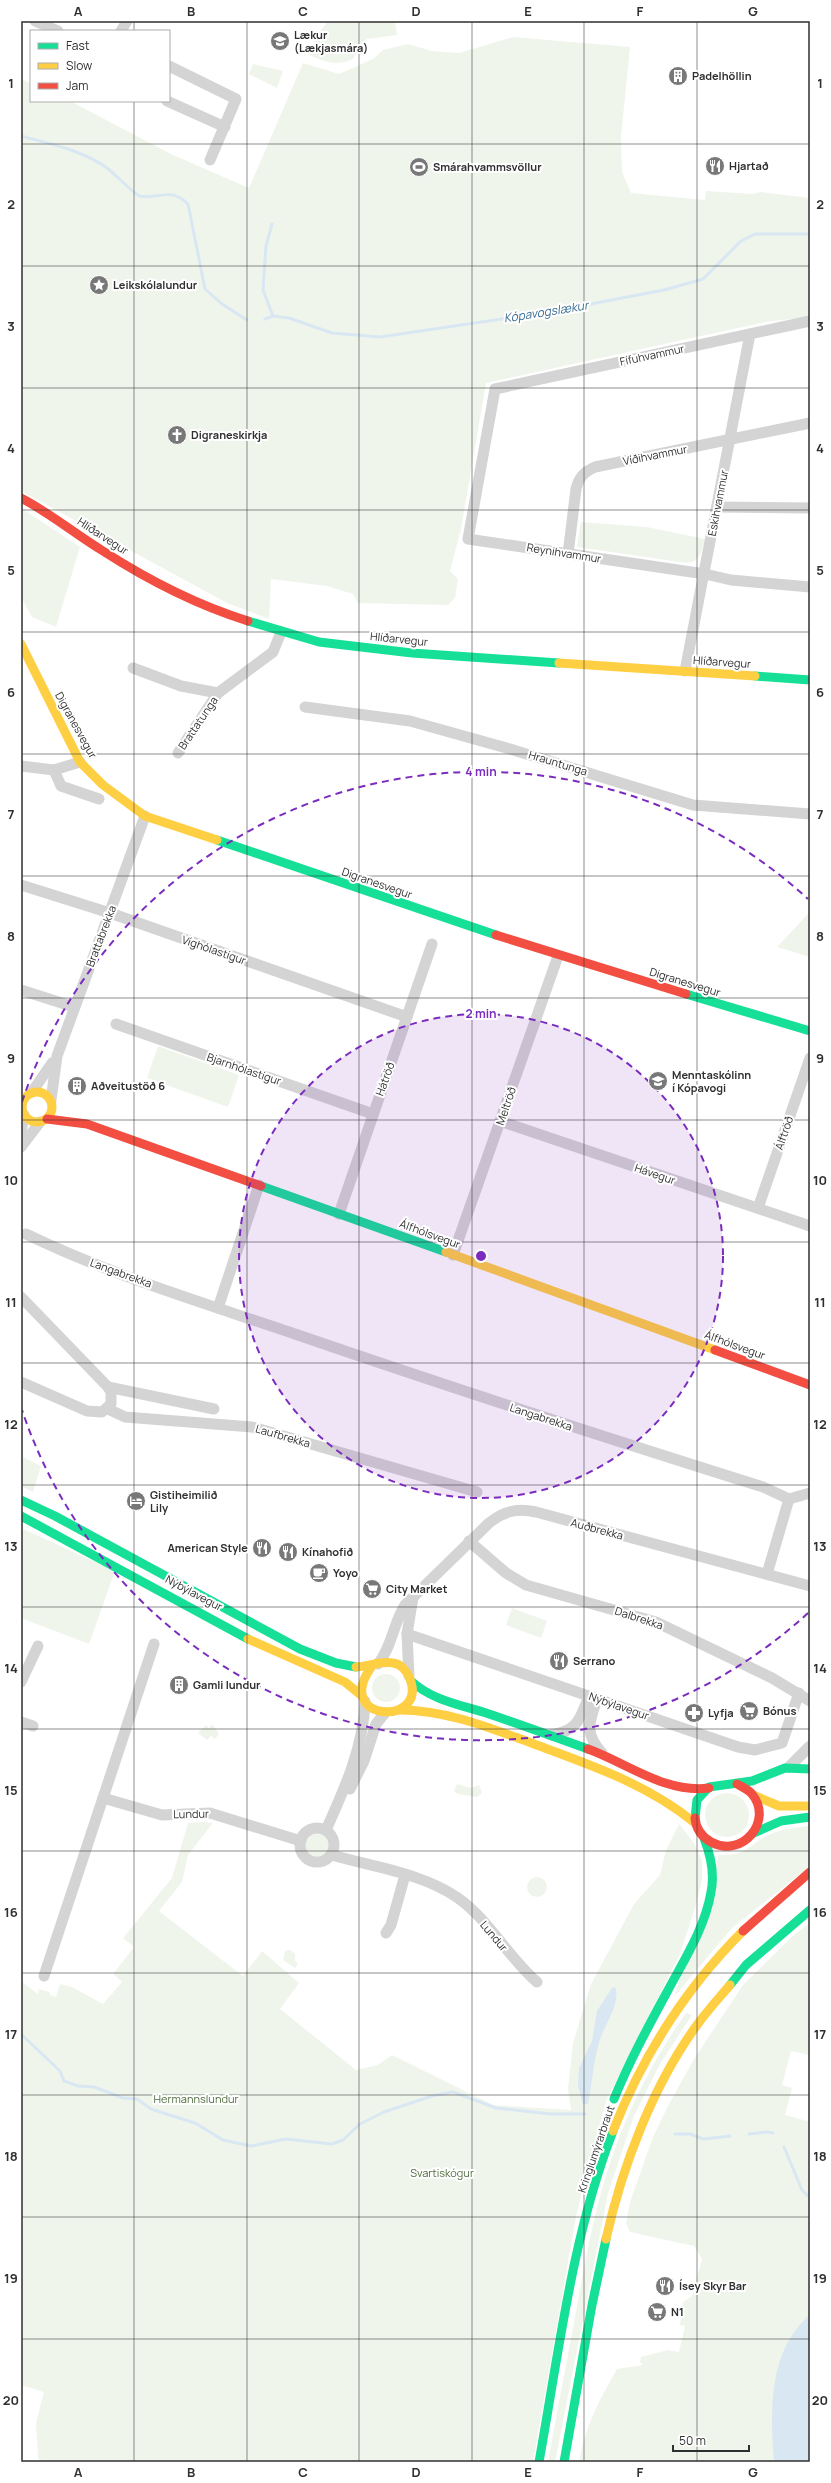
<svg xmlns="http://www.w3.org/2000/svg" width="831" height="2483" viewBox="0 0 831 2483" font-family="Manrope,sans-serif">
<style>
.green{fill:#f0f5ec}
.water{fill:#d8e7f2}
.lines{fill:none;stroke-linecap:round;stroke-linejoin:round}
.stream{stroke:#d8e7f2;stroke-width:3}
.street{stroke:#d4d4d4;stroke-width:11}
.fast{stroke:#16e098;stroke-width:9}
.slow{stroke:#ffcf43;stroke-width:9}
.jam{stroke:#f24e42;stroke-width:9}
.grid{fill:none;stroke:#2f2f2f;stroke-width:1;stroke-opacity:0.55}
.ring{fill:none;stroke:#7b2cbf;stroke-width:2;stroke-dasharray:7 5}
.labels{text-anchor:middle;stroke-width:4;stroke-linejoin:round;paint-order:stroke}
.poi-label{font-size:11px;font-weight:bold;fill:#2f2f2f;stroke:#fff;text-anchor:start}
.street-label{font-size:11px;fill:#2f2f2f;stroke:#fff}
.park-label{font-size:11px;fill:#506c3b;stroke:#fff}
.water-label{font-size:12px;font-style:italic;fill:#3a6e94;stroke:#fff}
.centre{fill:#7b2cbf;stroke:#fff;stroke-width:2}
.ring-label{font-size:12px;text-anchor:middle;font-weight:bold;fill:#7b2cbf;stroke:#fff;stroke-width:4;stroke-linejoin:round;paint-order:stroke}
.neatline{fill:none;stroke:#2f2f2f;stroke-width:1.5}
.grid-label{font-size:13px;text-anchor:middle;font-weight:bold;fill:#2f2f2f}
</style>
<rect width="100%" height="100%" fill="#fff"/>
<g class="green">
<path d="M 328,21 L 395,21 L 397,35 L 367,39 L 360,45 L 353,59 C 336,67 326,62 309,55 L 319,33 Z"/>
<polygon points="513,37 630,47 621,137 622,172 631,193 705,200 706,191 753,194 760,192 810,198 810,317 765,322 486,383 461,529 450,571 458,579 455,598 448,605 358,603 353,594 327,586 271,579 269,619 227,603 21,491 21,79 31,83 31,101 70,101 171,154 249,188 303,63 339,74 373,59 383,50 408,44 432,51 459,53"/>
<polygon points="253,64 283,71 277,88 249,74"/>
<polygon points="21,508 80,547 56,627 32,617 21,597"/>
<path d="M 581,522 L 647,527 L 705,539 C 701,552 701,561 687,563 L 577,547 Z"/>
<polygon points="810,912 810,957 777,947"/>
<polygon points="158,1046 239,1075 228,1107 147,1078"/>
<polygon points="21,1456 41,1466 33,1492 21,1486"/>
<polygon points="21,1528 115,1571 89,1644 21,1618"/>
<polygon points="512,1608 547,1621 541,1638 506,1625"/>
<circle cx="386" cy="1688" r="14"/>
<polygon points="212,1724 219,1734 215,1739 211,1736 207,1740 198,1733 206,1725 209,1728"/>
<polygon points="457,1784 471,1788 479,1785 482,1793 477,1797 458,1794 454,1791"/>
<circle cx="727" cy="1815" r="22"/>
<polygon points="201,1822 213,1823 188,1855 182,1882 159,1911 243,1976 262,1951 299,1983 280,2009 356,2070 378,2065 392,2055 493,2105 571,2110 568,2089 573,2043 591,1984 634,1904 660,1875 666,1850 679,1824 694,1843 702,1861 702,1880 696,1905 680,1954 607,2099 587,2168 576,2217 533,2462 48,2462 38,2459 36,2423 44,2392 21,2385 21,1981 38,1994 39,1989 49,1992 50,1995 56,1997 60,1984 72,1987 103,2004 122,1982 113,1974 134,1947 123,1938 172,1878 188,1823"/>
<path d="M 810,1826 L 810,1866 L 732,1928 L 674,1997 L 719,1855 C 749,1856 749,1843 773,1833 C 784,1829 798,1827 810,1826 Z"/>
<circle cx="317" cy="1845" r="12"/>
<circle cx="537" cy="1887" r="10"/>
<path d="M 810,1923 L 810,2055 L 791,2051 L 782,2085 L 792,2088 L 785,2115 L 807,2121 L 810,2118 L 810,2462 L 579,2462 C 586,2424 598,2403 617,2369 L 643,2365 L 640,2362 L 641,2357 L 668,2350 L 679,2352 L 685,2326 L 680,2325 L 683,2302 L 692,2296 L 702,2259 L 694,2246 L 630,2232 L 626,2223 L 631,2199 L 653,2137 L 669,2104 L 694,2059 L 743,1985 L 795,1934 Z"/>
<polygon points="290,1950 295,1954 295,1961 298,1963 295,1968 283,1960 285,1951"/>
<path d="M 686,2013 L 692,2015 L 660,2064 L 634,2116 L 608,2193 L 555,2462 L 548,2462 C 557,2412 567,2361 576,2311 C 585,2263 593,2216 608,2169 C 626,2113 652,2061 686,2013 Z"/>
</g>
<g class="water">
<path d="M 615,1987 C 621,2000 607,2022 602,2034 C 593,2057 593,2080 588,2104 L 583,2104 L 578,2086 L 579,2068 L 592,2041 L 597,2011 L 612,1988 Z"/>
<path d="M 810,2315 L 810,2462 L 774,2462 C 770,2411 768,2350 810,2315 Z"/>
</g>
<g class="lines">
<g class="stream">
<path d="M 21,136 C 50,144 82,150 107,168 C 118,177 128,188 139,196 C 159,200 170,186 188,204 L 205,289 L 222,304 L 247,320"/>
<polyline points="272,224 266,246 263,290 273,316"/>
<polyline points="265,319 273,316 289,318 332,333 380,337 549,312 664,290 703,279 741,241 755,234 810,234"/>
<polyline points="21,2034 60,2071 64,2081 78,2086 94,2087 123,2098 137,2099 151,2109 195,2123 223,2140 251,2146 286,2139 332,2144 343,2140 360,2124 384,2112 432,2096 453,2092 496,2108 551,2114 585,2114"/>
<polyline points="675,2134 690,2134 703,2139 730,2136"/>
<polyline points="749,2134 767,2132 773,2133"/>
<polyline points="784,2147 802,2190 810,2198"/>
</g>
<g class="street">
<polyline points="35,21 58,31"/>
<polyline points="121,31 127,21"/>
<polyline points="169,66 236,99 210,160"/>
<polyline points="167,101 225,127"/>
<polyline points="810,321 495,389 468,539 705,574 731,580 810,587"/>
<polyline points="717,507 810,508"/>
<path d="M 568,554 L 576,489 C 579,477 584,472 595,467 L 810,423"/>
<polyline points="133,668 181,686 218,693"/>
<polyline points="685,671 750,334"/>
<polyline points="305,707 410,721 510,749 693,805 810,814"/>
<polyline points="178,753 218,693 273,652 281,632"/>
<polyline points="21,766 54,770 80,762"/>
<polyline points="54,770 61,786 99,799"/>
<polyline points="21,885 110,913 407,1017"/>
<polyline points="21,990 74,1007"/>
<polyline points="116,1024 373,1114"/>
<polyline points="32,1092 52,1063"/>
<polyline points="51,1100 57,1056 145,816"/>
<polyline points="500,1121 810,1226"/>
<polyline points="21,1132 24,1115"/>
<polyline points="21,1147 40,1122"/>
<polyline points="758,1208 810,1058"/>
<polyline points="339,1214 432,944"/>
<path d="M 26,1234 C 113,1276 207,1304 298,1335 C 452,1388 607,1438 763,1487 L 789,1499"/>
<polyline points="453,1255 558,956"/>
<polyline points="21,1297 108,1387 111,1392 111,1404 102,1412 87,1411 21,1382"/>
<polyline points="218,1308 259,1185"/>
<polyline points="108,1387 214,1409"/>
<polyline points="108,1409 125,1417 252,1427 477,1492"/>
<polyline points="789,1499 810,1493"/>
<polyline points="469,1541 506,1573 526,1585 656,1622 772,1678 810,1701"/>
<polyline points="767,1574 789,1499"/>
<polyline points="407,1634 738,1747 755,1750 782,1743 799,1693"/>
<path d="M 378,1664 C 392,1647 393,1624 405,1605 L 489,1523 C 504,1511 517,1508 536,1512 L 810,1586"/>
<polyline points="409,1676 407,1634 413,1597"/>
<polyline points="21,1682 38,1646"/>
<path d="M 597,1699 C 589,1723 584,1733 602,1753"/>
<polyline points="21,1722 33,1726"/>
<path d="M 551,1735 C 578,1731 580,1719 589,1696"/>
<polyline points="789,1767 810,1746"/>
<polyline points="350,1789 364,1761 376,1724 385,1713"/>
<polyline points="103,1798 162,1815 210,1813 301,1841"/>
<circle cx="317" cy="1845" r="17"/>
<path d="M 326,1830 C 344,1790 364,1746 365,1701"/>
<path d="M 332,1855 C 373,1867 422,1873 458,1898 C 489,1920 508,1957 537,1982"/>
<polyline points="386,1933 391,1925 405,1875"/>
<polyline points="44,1976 154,1644"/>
</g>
<g class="fast">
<polyline points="248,621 319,642 412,653 559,663"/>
<polyline points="755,676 810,680"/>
<polyline points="217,840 496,935"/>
<polyline points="686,994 810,1031"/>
<polyline points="261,1186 446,1252"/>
<polyline points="21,1500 55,1516 300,1649 336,1663 356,1667"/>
<polyline points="21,1516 248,1639"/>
<path d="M 411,1681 C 433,1701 462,1705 489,1714 C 522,1725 555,1737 588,1749"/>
<polyline points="695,1818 697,1800 709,1787 752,1781 785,1768 810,1769"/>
<polyline points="754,1833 781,1821 810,1817"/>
<polyline points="730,1985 746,1965 810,1910"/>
<path d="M 614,2099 C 629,2062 648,2027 667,1992 C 684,1960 705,1928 711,1892 C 715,1873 711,1856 704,1838"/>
<path d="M 539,2462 C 559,2352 572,2236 613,2131"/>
<polyline points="564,2462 592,2305 606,2239"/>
</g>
<g class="slow">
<polyline points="21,644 80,762 103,785 145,816 217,840"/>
<polyline points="559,663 755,676"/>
<circle cx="37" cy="1107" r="15"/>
<polyline points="446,1252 715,1350"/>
<polyline points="248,1639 345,1682 362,1696"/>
<path d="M 356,1667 C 368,1667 381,1660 393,1663 C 401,1664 407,1671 410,1679 C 428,1727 331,1722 372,1666"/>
<path d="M 399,1710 C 447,1710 490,1728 534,1744 C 591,1765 647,1784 695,1823"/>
<polyline points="753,1795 779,1806 810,1806"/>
<path d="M 613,2131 C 643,2055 685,1989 743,1931"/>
<path d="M 606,2239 C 622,2167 653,2085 697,2025 C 707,2011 719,1998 730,1985"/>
</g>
<g class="jam">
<path d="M 21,498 C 50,513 75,534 103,551 C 148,580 197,605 248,621"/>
<polyline points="496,935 686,994"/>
<polyline points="47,1119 87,1124 261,1186"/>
<polyline points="715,1350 810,1385"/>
<path d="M 588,1749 C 627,1763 666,1794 709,1788"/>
<path d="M 695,1818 C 696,1829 702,1837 711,1842 C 742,1859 774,1821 752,1794 C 749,1790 742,1787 737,1784"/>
<polyline points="743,1931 810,1872"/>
</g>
</g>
<path class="grid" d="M 134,21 L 134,31M 247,21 L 247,2462M 359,21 L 359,2462M 472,21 L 472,2462M 584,21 L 584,2462M 697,21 L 697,2462M 134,101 L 134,2462M 21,144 L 810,144M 21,266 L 810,266M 21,388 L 810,388M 21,510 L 810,510M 21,632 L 810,632M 21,754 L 810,754M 21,876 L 810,876M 21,998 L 810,998M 21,1120 L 810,1120M 21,1242 L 810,1242M 21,1363 L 810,1363M 21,1485 L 810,1485M 21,1607 L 810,1607M 21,1729 L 810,1729M 21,1851 L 810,1851M 21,1973 L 810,1973M 21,2095 L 810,2095M 21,2217 L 810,2217M 21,2339 L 810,2339"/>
<circle cx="481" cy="1256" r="242" fill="#7b2cbf" fill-opacity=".12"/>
<g class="ring">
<circle cx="481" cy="1256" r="242"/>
<path d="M808 1613A484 484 0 0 1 22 1410M22 1102A484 484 0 0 1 808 899"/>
</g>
<defs>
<symbol id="school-disc" viewBox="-11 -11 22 22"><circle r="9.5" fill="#787878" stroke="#fff"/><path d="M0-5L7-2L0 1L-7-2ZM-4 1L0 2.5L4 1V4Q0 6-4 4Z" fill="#fff"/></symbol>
<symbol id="building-disc" viewBox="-11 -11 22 22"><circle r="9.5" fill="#787878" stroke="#fff"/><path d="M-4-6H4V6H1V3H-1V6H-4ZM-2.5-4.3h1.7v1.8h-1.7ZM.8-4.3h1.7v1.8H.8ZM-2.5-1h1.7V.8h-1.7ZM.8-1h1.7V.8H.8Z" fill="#fff"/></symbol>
<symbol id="restaurant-disc" viewBox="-11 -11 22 22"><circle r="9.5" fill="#787878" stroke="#fff"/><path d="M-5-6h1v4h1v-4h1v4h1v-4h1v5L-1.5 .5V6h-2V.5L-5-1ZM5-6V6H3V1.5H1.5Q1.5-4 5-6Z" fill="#fff"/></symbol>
<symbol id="stadium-disc" viewBox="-11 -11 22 22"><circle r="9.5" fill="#787878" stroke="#fff"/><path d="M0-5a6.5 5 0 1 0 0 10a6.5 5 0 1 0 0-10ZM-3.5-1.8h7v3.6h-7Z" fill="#fff"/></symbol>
<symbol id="sight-disc" viewBox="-11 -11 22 22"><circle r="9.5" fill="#787878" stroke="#fff"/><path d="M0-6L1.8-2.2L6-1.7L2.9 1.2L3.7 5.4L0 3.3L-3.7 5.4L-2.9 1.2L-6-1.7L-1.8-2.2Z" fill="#fff"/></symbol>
<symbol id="church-disc" viewBox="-11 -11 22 22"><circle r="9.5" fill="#787878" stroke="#fff"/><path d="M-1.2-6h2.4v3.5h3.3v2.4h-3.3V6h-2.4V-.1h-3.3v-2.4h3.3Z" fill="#fff"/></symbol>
<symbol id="university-disc" viewBox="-11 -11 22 22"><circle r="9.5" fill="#787878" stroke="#fff"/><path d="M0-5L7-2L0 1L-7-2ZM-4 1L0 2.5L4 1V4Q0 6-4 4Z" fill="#fff"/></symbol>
<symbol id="hotel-disc" viewBox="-11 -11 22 22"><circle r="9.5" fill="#787878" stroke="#fff"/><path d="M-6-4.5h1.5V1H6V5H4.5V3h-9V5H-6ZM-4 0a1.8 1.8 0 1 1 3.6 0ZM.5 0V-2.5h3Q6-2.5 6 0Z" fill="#fff"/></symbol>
<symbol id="cafe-disc" viewBox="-11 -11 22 22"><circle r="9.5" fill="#787878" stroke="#fff"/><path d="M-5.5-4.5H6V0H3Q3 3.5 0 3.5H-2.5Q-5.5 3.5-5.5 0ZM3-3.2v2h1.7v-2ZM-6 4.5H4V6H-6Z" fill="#fff"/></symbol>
<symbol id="supermarket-disc" viewBox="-11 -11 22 22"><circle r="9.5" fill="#787878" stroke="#fff"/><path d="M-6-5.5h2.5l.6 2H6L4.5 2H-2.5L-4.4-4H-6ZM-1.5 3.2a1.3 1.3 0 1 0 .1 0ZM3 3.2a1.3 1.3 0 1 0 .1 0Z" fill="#fff"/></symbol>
<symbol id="pharmacy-disc" viewBox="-11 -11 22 22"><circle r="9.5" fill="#787878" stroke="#fff"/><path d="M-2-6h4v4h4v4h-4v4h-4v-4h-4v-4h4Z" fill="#fff"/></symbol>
</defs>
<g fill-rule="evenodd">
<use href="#school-disc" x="269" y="30" width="22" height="22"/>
<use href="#building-disc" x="667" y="65" width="22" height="22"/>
<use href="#restaurant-disc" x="704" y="155" width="22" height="22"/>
<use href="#stadium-disc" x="408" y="156" width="22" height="22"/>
<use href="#sight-disc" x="88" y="274" width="22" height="22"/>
<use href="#church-disc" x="166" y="424" width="22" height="22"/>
<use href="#university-disc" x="647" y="1070" width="22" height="22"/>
<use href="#building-disc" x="66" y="1075" width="22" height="22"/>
<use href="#hotel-disc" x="125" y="1490" width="22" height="22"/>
<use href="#restaurant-disc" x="251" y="1537" width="22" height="22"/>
<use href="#restaurant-disc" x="277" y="1541" width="22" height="22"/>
<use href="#cafe-disc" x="308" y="1562" width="22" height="22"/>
<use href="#supermarket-disc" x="361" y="1578" width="22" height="22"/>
<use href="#restaurant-disc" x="548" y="1650" width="22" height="22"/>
<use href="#building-disc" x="168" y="1674" width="22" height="22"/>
<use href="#supermarket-disc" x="738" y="1700" width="22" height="22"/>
<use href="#pharmacy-disc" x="683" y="1702" width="22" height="22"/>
<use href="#restaurant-disc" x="654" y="2275" width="22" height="22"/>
<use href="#supermarket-disc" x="646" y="2301" width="22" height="22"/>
</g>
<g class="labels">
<g class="poi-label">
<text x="294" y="39">Lækur<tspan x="294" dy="13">(Lækjasmára)</tspan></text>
<text x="692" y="80">Padelhöllin</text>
<text x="729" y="170">Hjartað</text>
<text x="433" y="171">Smárahvammsvöllur</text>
<text x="113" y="289">Leikskólalundur</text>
<text x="191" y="439">Digraneskirkja</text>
<text x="672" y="1079">Menntaskólinn<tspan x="672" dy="13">í Kópavogi</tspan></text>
<text x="91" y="1090">Aðveitustöð 6</text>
<text x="150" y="1499">Gistiheimilið<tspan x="150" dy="13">Lily</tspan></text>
<text x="248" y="1552" text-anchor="end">American Style</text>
<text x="302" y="1556">Kínahofið</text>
<text x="333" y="1577">Yoyo</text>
<text x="386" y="1593">City Market</text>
<text x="573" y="1665">Serrano</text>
<text x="193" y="1689">Gamli lundur</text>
<text x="763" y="1715">Bónus</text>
<text x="708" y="1717">Lyfja</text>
<text x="679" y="2290">Ísey Skyr Bar</text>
<text x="671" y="2316">N1</text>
</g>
<g class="street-label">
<text transform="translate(652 355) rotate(-12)" y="4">Fífuhvammur</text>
<text transform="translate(655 455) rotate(-11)" y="4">Víðihvammur</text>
<text transform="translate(718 503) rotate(-79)" y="4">Eskihvammur</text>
<text transform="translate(103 536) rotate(33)" y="4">Hlíðarvegur</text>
<text transform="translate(564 553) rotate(9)" y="4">Reynihvammur</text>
<text transform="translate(399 639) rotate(6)" y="4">Hlíðarvegur</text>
<text transform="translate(722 662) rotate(4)" y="4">Hlíðarvegur</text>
<text transform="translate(198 723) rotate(-56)" y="4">Brattatunga</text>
<text transform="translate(76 725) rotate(61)" y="4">Digranesvegur</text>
<text transform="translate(558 763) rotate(17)" y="4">Hrauntunga</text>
<text transform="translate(377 883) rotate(19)" y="4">Digranesvegur</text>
<text transform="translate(101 936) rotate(-69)" y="4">Brattabrekka</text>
<text transform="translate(214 950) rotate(19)" y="4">Víghólastígur</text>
<text transform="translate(685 982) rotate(17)" y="4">Digranesvegur</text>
<text transform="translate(244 1069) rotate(19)" y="4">Bjarnhólastígur</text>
<text transform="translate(385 1079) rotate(-70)" y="4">Hátröð</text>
<text transform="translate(506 1106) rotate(-71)" y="4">Meltröð</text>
<text transform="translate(784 1133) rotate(-71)" y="4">Álftröð</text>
<text transform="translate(655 1174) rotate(19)" y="4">Hávegur</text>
<text transform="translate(430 1234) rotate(20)" y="4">Álfhólsvegur</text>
<text transform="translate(121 1273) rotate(20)" y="4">Langabrekka</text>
<text transform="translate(735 1345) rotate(20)" y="4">Álfhólsvegur</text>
<text transform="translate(541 1417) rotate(18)" y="4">Langabrekka</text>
<text transform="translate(283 1436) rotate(16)" y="4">Laufbrekka</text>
<text transform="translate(597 1529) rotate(15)" y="4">Auðbrekka</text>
<text transform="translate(194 1593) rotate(28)" y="4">Nýbýlavegur</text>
<text transform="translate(639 1618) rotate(18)" y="4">Dalbrekka</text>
<text transform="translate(619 1706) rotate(19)" y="4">Nýbýlavegur</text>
<text transform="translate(191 1814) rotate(-1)" y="4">Lundur</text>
<text transform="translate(494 1936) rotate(50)" y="4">Lundur</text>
<text transform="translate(596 2149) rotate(-71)" y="4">Kringlumýrarbraut</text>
</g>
<g class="park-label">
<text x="196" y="2103">Hermannslundur</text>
<text x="442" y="2177">Svartiskógur</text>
</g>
<g class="water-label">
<text transform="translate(546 312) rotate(-9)" y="4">Kópavogslækur</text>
</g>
</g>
<circle cx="481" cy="1256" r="6" class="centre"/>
<g class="ring-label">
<text x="481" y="776">4 min</text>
<text x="481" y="1018">2 min</text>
</g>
<rect width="831" height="2483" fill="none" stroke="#ffffff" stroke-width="44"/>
<rect x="30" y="30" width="140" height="72" fill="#ffffff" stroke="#acacac"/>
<rect x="38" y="43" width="20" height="6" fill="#16e098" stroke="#acacac"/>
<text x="66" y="50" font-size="12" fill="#2f2f2f">Fast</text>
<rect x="38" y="63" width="20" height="6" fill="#ffcf43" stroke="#acacac"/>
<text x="66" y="70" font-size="12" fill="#2f2f2f">Slow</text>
<rect x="38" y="83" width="20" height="6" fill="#f24e42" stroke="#acacac"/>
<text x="66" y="90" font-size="12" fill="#2f2f2f">Jam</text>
<path d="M673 2445v6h76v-6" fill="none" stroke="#2f2f2f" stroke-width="2"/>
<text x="679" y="2445" font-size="12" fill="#2f2f2f" stroke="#ffffff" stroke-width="3" paint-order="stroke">50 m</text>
<rect x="22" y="22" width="787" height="2439" class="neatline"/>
<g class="grid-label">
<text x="78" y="16">A</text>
<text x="191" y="16">B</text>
<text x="303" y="16">C</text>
<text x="416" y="16">D</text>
<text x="528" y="16">E</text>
<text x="640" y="16">F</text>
<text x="753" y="16">G</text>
<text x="11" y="88">1</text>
<text x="820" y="88">1</text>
<text x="11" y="209">2</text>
<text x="820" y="209">2</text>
<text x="11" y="331">3</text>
<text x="820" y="331">3</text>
<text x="11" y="453">4</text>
<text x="820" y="453">4</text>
<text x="11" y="575">5</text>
<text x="820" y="575">5</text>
<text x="11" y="697">6</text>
<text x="820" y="697">6</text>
<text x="11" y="819">7</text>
<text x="820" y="819">7</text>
<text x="11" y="941">8</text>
<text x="820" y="941">8</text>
<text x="11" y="1063">9</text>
<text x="820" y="1063">9</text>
<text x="11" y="1185">10</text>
<text x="820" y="1185">10</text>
<text x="11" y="1307">11</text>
<text x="820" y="1307">11</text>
<text x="11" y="1429">12</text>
<text x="820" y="1429">12</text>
<text x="11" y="1551">13</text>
<text x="820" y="1551">13</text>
<text x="11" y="1673">14</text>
<text x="820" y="1673">14</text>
<text x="11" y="1795">15</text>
<text x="820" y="1795">15</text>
<text x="11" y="1917">16</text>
<text x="820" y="1917">16</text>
<text x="11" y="2039">17</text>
<text x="820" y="2039">17</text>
<text x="11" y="2161">18</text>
<text x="820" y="2161">18</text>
<text x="11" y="2283">19</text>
<text x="820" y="2283">19</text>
<text x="11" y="2405">20</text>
<text x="820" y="2405">20</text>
<text x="78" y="2477">A</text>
<text x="191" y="2477">B</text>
<text x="303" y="2477">C</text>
<text x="416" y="2477">D</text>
<text x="528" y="2477">E</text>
<text x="640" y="2477">F</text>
<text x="753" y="2477">G</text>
</g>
</svg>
